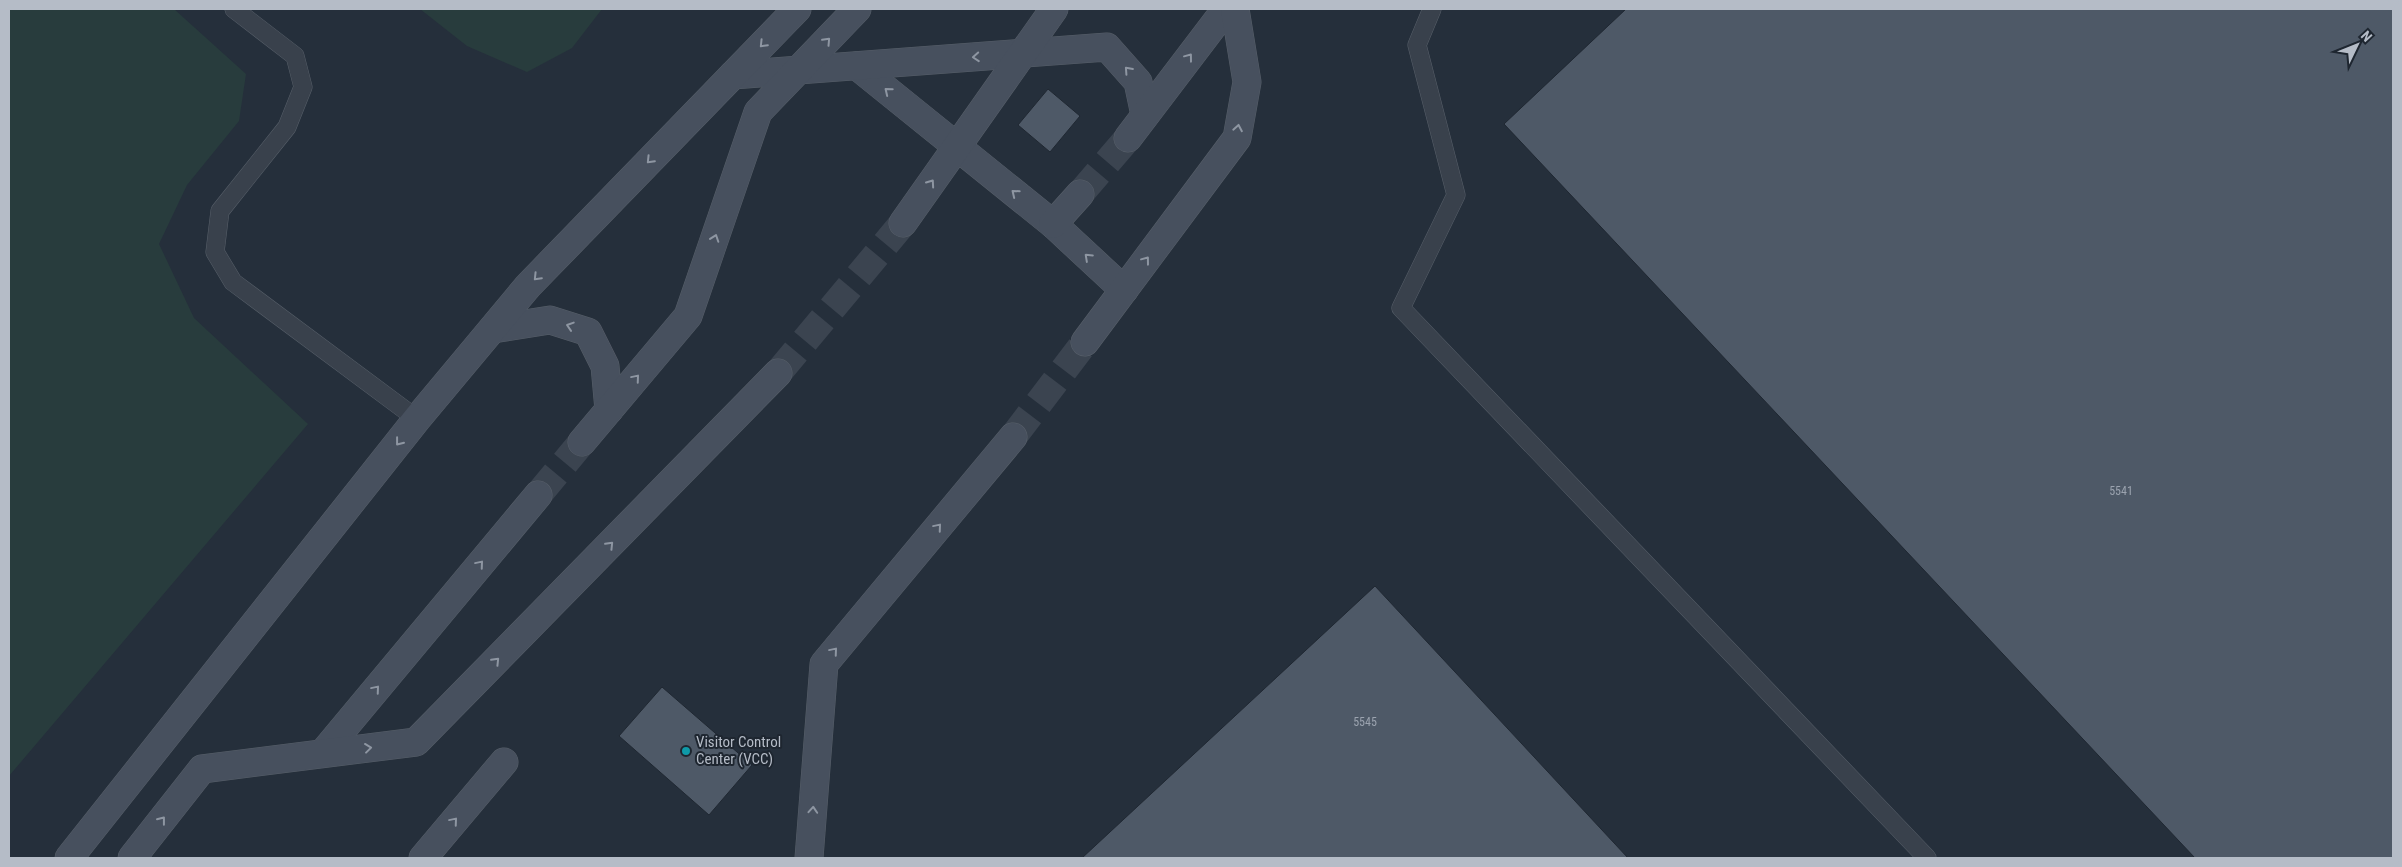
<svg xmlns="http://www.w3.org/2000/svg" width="2402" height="867" viewBox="0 0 2402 867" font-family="'Roboto Condensed',sans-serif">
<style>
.green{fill:#283c3d}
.building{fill:#4e5967;stroke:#202832}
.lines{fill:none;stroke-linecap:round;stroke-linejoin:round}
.secondary-tunnel{stroke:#3b4450;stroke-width:28;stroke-dasharray:28 14;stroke-linecap:butt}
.lane-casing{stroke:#575f69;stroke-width:19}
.secondary-casing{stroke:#575f69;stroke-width:29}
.lane{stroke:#39414c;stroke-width:18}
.secondary{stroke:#47505e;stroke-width:28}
.oneway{stroke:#8e96a2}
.culture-dot{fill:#0f9aa8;stroke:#1e2630;stroke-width:2}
.labels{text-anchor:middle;stroke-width:4;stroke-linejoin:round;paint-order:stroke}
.number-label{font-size:12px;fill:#9ba3af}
.poi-label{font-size:15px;fill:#b5bcc7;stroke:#1e2630;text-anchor:start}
</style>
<rect width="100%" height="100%" fill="#252f3b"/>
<g class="green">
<polygon points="9,9 174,9 246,74 239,121 187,185 159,244 194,318 308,424 9,776"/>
<polygon points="420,9 602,9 572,48 527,72 467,46"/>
</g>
<g class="building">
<polygon points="1626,9 2393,9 2393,858 2195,858 1504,124"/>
<polygon points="1048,89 1080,116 1050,152 1018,125"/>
<polygon points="1375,586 1628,858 1082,858"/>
<polygon points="662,687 752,765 709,815 619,736"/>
</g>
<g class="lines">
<g class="secondary-tunnel">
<polyline points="1080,194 1128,138"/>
<polyline points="778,373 903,223"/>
<polyline points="1013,437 1085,342"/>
<polyline points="538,495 582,442"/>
</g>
<defs>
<g id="lane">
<polyline points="234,9 295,56 303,87 287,127 220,211 215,252 233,282 417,419"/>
<polyline points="1432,9 1417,45 1456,195 1401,308 1927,858"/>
</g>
<g id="secondary">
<polyline points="857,66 1053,224 1124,290"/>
<polyline points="733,75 1107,47 1138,82 1145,115"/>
<polyline points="1128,138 1226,9"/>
<polyline points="903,223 1054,9"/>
<polyline points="1053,224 1080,194"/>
<polyline points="493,329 550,320 588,332 605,366 609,410"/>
<polyline points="1085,342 1237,138 1247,82 1235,9"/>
<polyline points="582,442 688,316 758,112 857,9"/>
<polyline points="323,753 538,495"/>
<polyline points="69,858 417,419 528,286 797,9"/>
<polyline points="132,858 202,769 416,742 778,373"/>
<polyline points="423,858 504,762"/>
<polyline points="809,858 824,664 1013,437"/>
</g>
</defs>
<use href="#lane" class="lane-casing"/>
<use href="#secondary" class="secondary-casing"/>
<use href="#lane" class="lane"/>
<use href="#secondary" class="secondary"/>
</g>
<defs><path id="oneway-chevron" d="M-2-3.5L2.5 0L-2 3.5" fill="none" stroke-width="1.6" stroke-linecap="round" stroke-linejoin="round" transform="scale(1.25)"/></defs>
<g class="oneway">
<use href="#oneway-chevron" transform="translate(827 41) rotate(-47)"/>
<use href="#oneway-chevron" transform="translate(763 44) rotate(134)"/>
<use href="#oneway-chevron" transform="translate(976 57) rotate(176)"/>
<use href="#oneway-chevron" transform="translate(1189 57) rotate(-53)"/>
<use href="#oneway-chevron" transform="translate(1128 70) rotate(-132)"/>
<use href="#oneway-chevron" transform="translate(888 91) rotate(-141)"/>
<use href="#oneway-chevron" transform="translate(1238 128) rotate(-80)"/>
<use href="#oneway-chevron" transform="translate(650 160) rotate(134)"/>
<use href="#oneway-chevron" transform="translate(931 183) rotate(-55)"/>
<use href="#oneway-chevron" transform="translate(1015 193) rotate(-141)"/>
<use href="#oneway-chevron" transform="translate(715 238) rotate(-71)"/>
<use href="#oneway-chevron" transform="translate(1088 257) rotate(-137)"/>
<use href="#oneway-chevron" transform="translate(1146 260) rotate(-53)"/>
<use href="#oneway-chevron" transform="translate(537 277) rotate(134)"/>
<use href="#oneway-chevron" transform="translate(570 326) rotate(-162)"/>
<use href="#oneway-chevron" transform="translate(636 378) rotate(-50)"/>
<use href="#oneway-chevron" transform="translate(399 442) rotate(128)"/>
<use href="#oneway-chevron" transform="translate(938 527) rotate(-50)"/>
<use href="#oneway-chevron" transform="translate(610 545) rotate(-46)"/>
<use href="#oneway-chevron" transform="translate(480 564) rotate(-50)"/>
<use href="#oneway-chevron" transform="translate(834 651) rotate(-50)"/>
<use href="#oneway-chevron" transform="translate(496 661) rotate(-46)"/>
<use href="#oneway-chevron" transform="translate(376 689) rotate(-50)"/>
<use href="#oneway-chevron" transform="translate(368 748) rotate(-7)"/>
<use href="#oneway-chevron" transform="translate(813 810) rotate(-86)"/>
<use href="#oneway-chevron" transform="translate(162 820) rotate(-52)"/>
<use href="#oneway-chevron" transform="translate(454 821) rotate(-50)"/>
</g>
<circle class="culture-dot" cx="686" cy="751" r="5"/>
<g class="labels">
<g class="number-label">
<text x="2121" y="495">5541</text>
<text x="1365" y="726">5545</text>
</g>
<g class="poi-label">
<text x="696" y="747">Visitor Control<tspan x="696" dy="17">Center (VCC)</tspan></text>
</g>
</g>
<rect width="2402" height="867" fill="none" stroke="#b5bcc7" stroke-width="20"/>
<g transform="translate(2357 45) rotate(47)" stroke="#1e2630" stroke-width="4" paint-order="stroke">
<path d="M0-4L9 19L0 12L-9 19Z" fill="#b5bcc7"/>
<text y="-8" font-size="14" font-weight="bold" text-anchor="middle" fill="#b5bcc7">N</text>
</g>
</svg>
